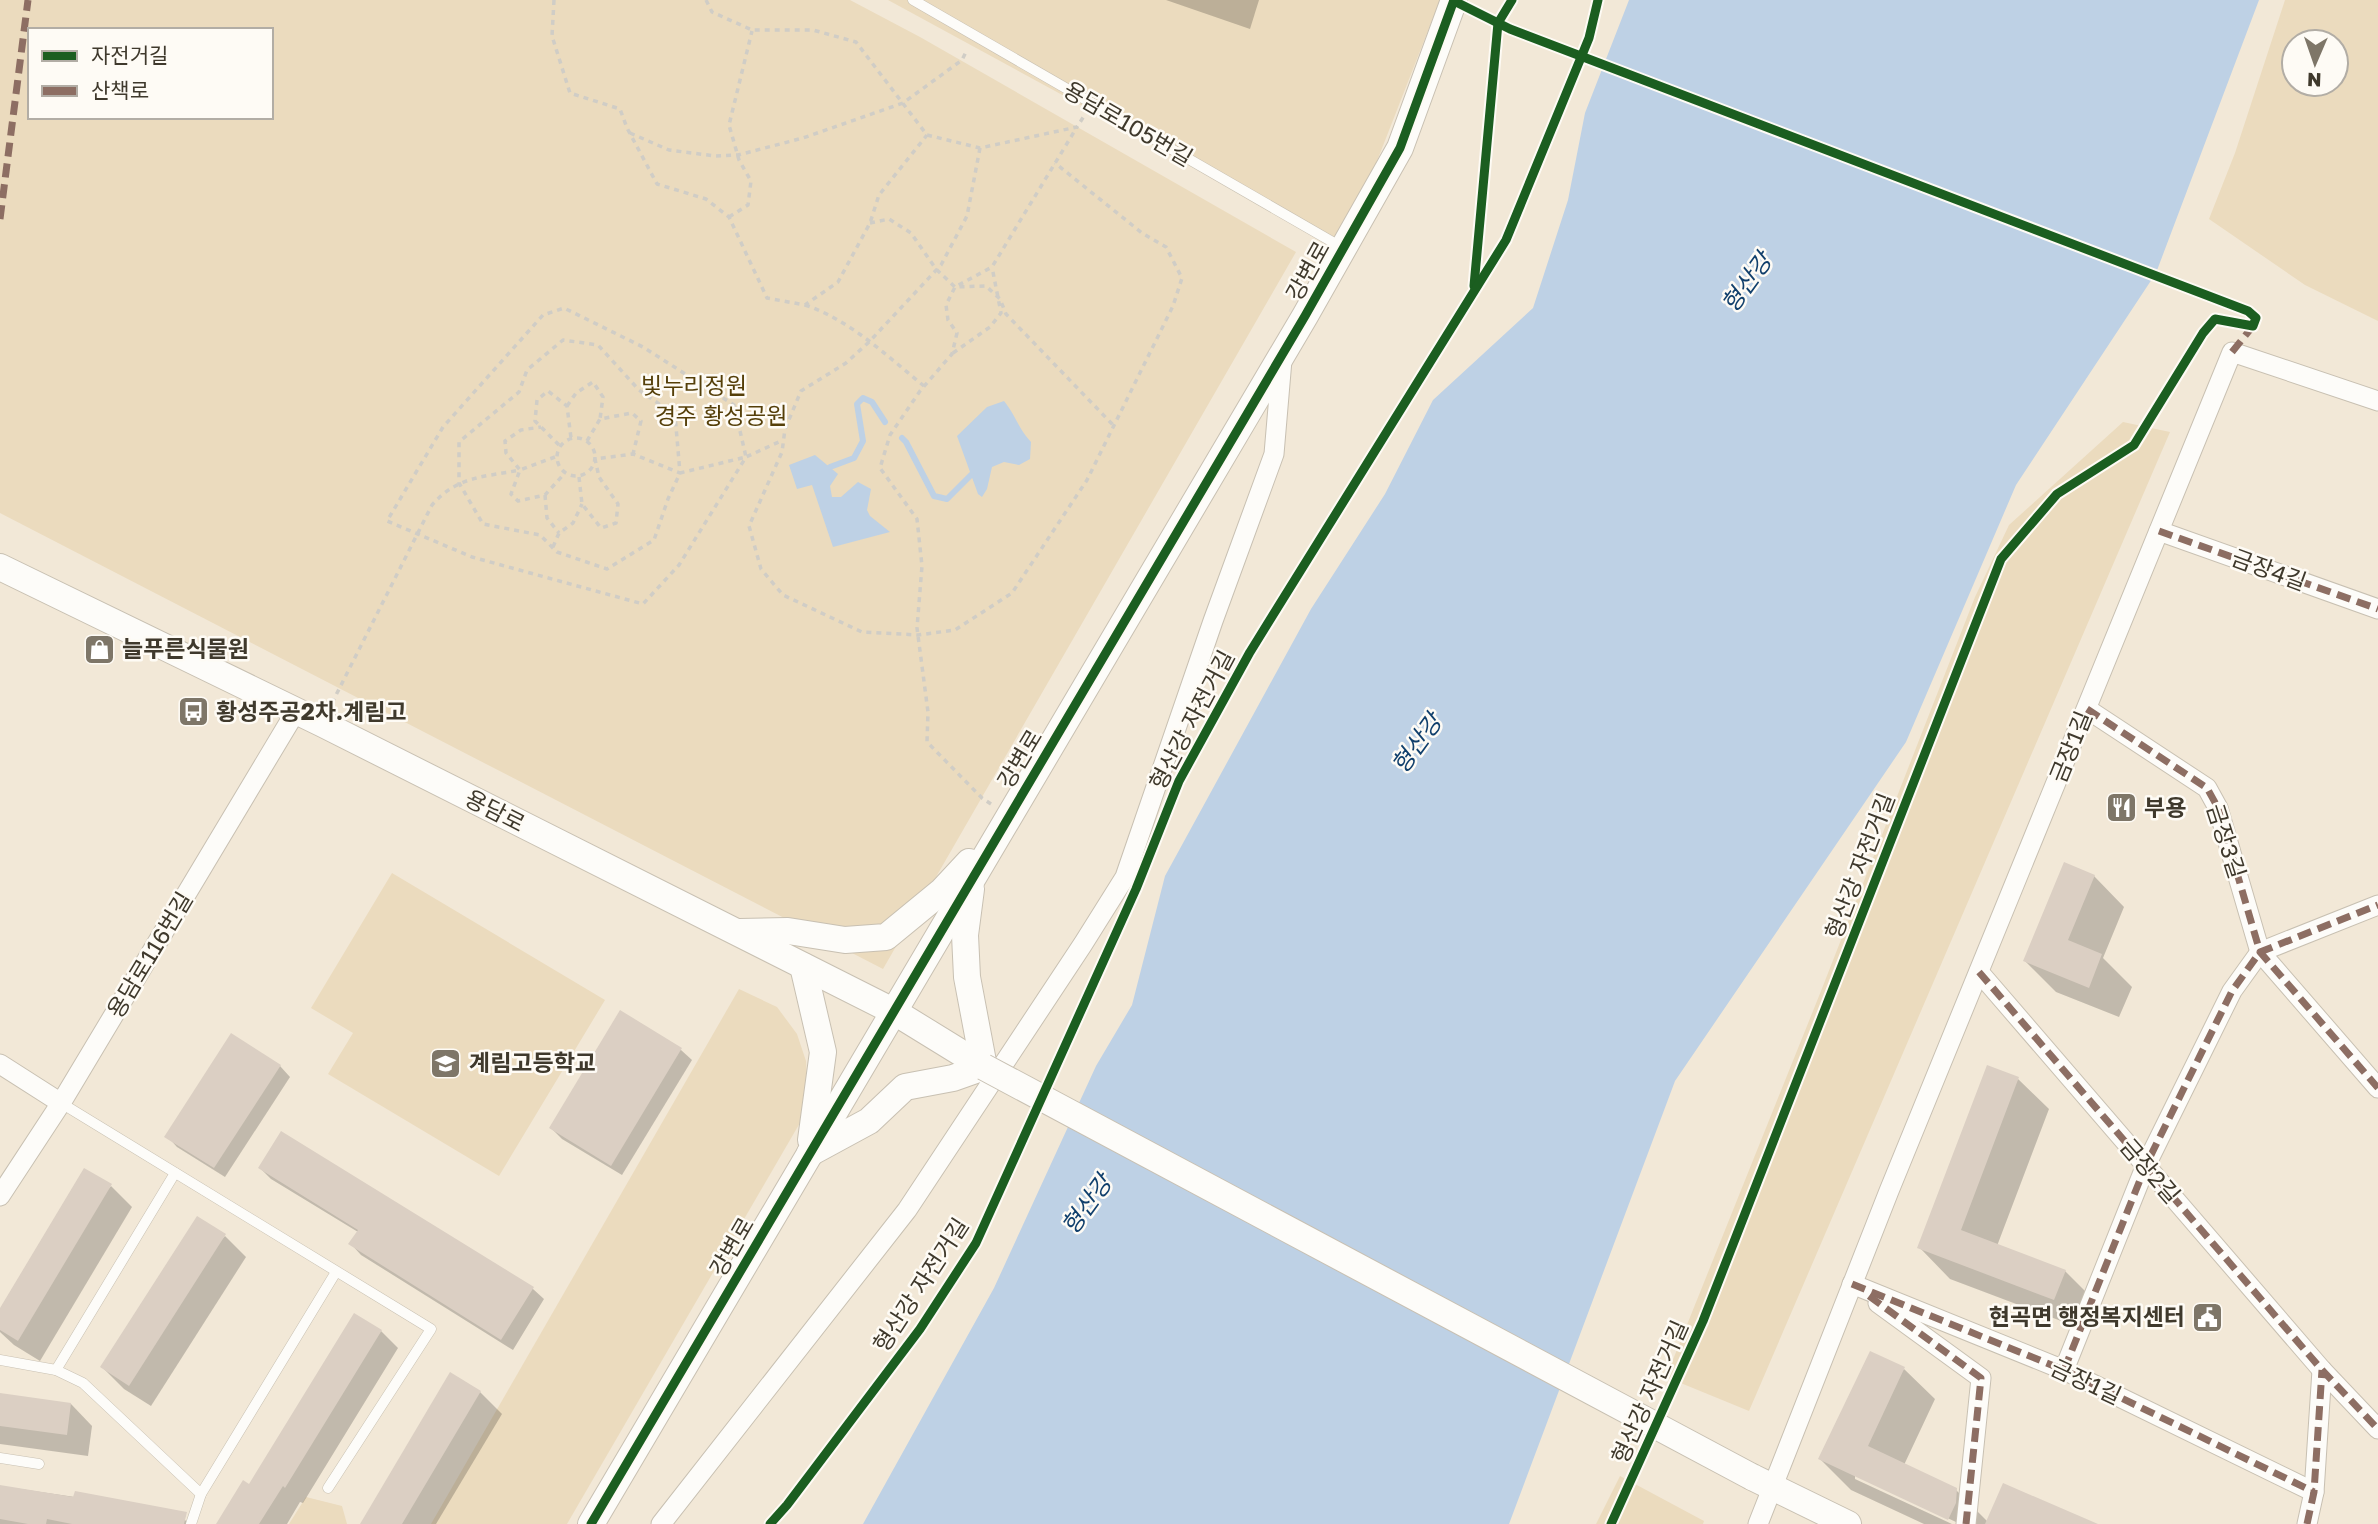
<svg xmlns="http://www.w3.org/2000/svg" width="2378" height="1524" viewBox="0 0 2378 1524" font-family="'Golos Text','Noto Sans KR',sans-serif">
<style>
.green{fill:#ebdbbe;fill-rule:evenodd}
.water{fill:#bed1e5}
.shadow{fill:#0003}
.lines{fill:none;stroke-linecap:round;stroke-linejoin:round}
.stream{stroke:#bed1e5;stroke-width:6}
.building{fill:#dbcfc3}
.lane-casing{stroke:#c8c0b2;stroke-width:11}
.street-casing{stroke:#c8c0b2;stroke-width:21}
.secondary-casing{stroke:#c8c0b2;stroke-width:28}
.path{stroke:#d0cdc6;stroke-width:3.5;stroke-dasharray:5 5;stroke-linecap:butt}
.lane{stroke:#fdfcf9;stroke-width:10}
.street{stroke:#fdfcf9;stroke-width:19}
.secondary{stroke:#fdfcf9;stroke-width:26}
.secondary-bridge-casing{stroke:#c8c0b2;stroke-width:28;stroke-linecap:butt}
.secondary-bridge{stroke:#fdfcf9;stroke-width:26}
.quiet{stroke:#8d6e63;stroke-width:7;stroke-dasharray:14 7;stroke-linecap:butt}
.cycleway-casing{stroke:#fefbf5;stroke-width:13}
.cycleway{stroke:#1b5e20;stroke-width:9}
.labels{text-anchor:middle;stroke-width:5;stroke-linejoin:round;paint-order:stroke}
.street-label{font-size:23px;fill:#3f392c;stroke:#fefbf5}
.park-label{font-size:23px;fill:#553f09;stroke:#fefbf5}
.poi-label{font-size:23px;font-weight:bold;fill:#3f392c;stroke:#fefbf5;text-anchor:start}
.water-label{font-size:24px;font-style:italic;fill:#103f6c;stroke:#fefbf5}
</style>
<rect width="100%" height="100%" fill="#f2e8d7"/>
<g class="green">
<path d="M 0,0 L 850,0 L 920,37 L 1296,252 L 883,969 L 0,513 ZM 30,30 L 271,30 L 271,117 L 30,117 Z"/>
<polygon points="888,0 1440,0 1343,248"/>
<path d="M 2285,0 L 2378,0 L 2378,321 L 2305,285 L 2209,219 L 2235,153 ZM 2294,42 L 2336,42 L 2336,84 L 2294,84 Z"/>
<polygon points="2123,422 2170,432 1749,1411 1666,1377 1821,991 1975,597 2009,525"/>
<polygon points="392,873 605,1000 499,1176 328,1074 353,1033 311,1008"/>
<polygon points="739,989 777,1007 797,1034 806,1061 808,1109 567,1524 431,1524"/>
<polygon points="1620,1476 1704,1521 1703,1524 1596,1524"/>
<polygon points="306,1497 342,1506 347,1524 289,1524"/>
</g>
<g class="water">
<polygon points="1629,0 2259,0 2156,273 2016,485 1906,742 1675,1081 1509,1524 863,1524 994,1288 1096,1066 1132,1005 1165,876 1311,609 1385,494 1433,400 1533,308 1568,200 1585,113"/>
<path d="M 1004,401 C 1016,416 1018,428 1031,442 L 1030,459 L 1019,465 L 1004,462 L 992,467 L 987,489 L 982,497 L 978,494 L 957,436 L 987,407 Z"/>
<polygon points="815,455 838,474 830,486 832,497 841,497 858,482 871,489 867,510 870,516 890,532 833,547 812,485 797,489 789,465"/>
</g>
<g class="shadow">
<polygon points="1166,0 1259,0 1250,29"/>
<polygon points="2094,876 2124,907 2103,958 2132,987 2119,1017 2056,992 2025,961"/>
<polygon points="620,1013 681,1050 692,1060 622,1175 562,1139 551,1128"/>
<polygon points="280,1066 290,1077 225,1177 177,1147 167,1136"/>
<polygon points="2018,1079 2049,1109 1997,1246 2065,1271 2096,1302 2085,1330 1950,1279 1920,1248"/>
<polygon points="281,1134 533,1289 544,1299 513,1350 361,1255 351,1244 358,1232 271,1179 260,1168"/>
<polygon points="111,1186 132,1207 40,1361 14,1345 0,1332 0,1311"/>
<polygon points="225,1236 246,1257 151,1406 124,1389 102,1367"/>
<polygon points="381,1331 398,1348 303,1503 300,1502 287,1524 218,1524"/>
<polygon points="1904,1369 1935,1399 1904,1465 1956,1490 1988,1522 2080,1524 1956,1524 1956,1522 1855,1475 1855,1479 1952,1524 1924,1524 1851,1490 1820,1459"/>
<polygon points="450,1375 480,1392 502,1414 436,1524 362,1524"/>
<polygon points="0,1394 71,1404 92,1426 88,1456 0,1444"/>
<polygon points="0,1486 177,1512 189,1524 0,1524"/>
</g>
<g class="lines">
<g class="stream">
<polyline points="902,438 906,442 934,496 947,499 971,475"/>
<polyline points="830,467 854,458 863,441 857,404 863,398 872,402 885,422"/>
</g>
</g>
<g class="building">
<polygon points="2064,862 2095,875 2068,940 2102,954 2089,988 2023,961"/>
<polygon points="620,1010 682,1048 611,1166 549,1128"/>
<polygon points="231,1033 281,1065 214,1168 164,1137"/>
<polygon points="1987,1065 2019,1077 1961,1230 2066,1270 2054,1300 1917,1248"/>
<polygon points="281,1131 534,1287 501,1340 348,1244 358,1230 258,1168"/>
<polygon points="84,1168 112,1184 18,1341 0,1330 0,1308"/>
<polygon points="197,1216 226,1234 129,1386 100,1367"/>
<polygon points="354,1313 382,1330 285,1488 283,1486 259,1524 216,1524 243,1480 249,1484"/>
<polygon points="1870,1351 1905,1367 1868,1446 1957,1488 1956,1503 1948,1520 1818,1459"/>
<polygon points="450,1372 481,1391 402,1524 360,1524"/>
<polygon points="0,1393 71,1403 67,1435 0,1426"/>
<polygon points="2003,1483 2098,1524 1985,1524"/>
<polygon points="0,1485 73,1497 75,1491 187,1512 184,1524 72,1524 47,1519 46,1524 28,1524 0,1519"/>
</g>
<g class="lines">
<defs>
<g id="lane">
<polyline points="913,0 1343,248"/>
<polyline points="61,1103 431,1329 328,1488"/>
<polyline points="0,1360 56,1370 83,1383 201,1494"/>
<polyline points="56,1370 175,1173"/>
<polyline points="0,1458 39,1464"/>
<polyline points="191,1524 201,1494 336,1272"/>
</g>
<g id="street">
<polyline points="2159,531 2378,609"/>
<polyline points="2087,709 2207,788 2218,808 2260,952 2378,1088"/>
<polyline points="1979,972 2322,1370 2378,1429"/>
<polyline points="0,1064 61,1103"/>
<polyline points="0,1196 61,1103 296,711"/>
<polyline points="1852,1284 2064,1370 2314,1492"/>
<polyline points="1878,1303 1981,1378 1966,1524"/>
<polyline points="2064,1370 2146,1165 2232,991 2260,952 2378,905"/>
<polyline points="661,1524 907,1210 1083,944 1125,877 1213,621 1274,454 1282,360"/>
<polyline points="1758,1524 1889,1191 2232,352 2378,401"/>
<polyline points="2307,1524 2314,1492 2322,1370"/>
</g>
<g id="secondary">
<polyline points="0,567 323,724 893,1011 984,1067"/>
<polyline points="971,889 965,935 967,977 984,1067"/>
<polyline points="740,932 788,931 845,940 886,937 942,891 969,862"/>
<polyline points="803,966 823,1052 811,1140"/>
<polyline points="810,1153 869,1121 905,1087 953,1078 984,1067"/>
<polyline points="1752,1477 1848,1524"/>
<polyline points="591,1524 1305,316 1400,148 1454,0"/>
</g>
</defs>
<use href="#lane" class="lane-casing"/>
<use href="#street" class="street-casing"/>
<use href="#secondary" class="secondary-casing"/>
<g class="path">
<polyline points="554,0 552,36 570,93 620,109 627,128 657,184 706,199 729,217 767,298 805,305 838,282 870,223 879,195 927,135"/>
<polyline points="706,0 712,12 752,30 813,30 856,42 927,135 980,148 1077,127 1084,116"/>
<polyline points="630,133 669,150 715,156 738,155 803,138 903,103 962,60 967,50"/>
<polyline points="980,148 967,216 941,265 869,342 846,363 801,391 785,429 782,452 749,526 761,569 783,595 862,632 918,635 955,630 1012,593 1087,480 1173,306 1182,278 1166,247 1142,233 1055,163"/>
<polyline points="729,217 748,205 751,181 739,160 729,125 752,31"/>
<polyline points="870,223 889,219 911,233 936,269 955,287 986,286 1000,299 1006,314 1114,426"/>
<path d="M 805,305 C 850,320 887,356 924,386"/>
<polyline points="953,353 990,327 1001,313 992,267"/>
<polyline points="567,406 576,393 593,382 603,397 600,419"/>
<circle cx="576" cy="457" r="19"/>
<polyline points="587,441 600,419 632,413 641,421 633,454"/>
<polyline points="559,445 535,421 537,400 548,391 567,406 571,438"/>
<polyline points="555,457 520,470 511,494 518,501 545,495 564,474"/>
<polyline points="579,477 582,504 601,528 616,523 618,504 599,477 595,459 633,454 680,473 675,415 639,390 598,345 563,340 527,370 519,392 459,442 459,483 483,524 540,535 557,552 607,569 654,540 668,499 680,473 746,457 734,405 643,347 564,308 543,315 443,427 387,521 472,557 643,604 679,565 746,457 783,440"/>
<polyline points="545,495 547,518 559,533"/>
<polyline points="553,547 559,533 573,523 582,504"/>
<path d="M 332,703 L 432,505 C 457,476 484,477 520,470 L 506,453 L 505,441 L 521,430 L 541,427"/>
<polyline points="991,804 982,798 927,742 928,712 917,628 922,566 917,519 880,468 890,435 920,391 952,354 957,333 948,320 946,305 955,287 992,267 1077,127"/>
</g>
<use href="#lane" class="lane"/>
<use href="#street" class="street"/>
<use href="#secondary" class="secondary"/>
<defs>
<polyline id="secondary-bridge" points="984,1067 1752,1477"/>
</defs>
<use href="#secondary-bridge" class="secondary-bridge-casing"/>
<use href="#secondary-bridge" class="secondary-bridge"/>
<g class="quiet">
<polyline points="0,219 28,0"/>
<polyline points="2232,352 2253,326"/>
<polyline points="2159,531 2378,609"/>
<polyline points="2087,709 2207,788 2218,808 2260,952 2378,1088"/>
<polyline points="1979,972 2322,1370 2378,1429"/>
<polyline points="1852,1284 2064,1370 2314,1492"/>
<polyline points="1869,1296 1981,1378 1966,1524"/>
<polyline points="2064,1370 2146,1165 2232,991 2260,952 2378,905"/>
<polyline points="2307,1524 2314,1492 2322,1370"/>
</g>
<defs>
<g id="cycleway">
<polyline points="1454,1 1510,29 2248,311 2256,318 2253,326 2215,319 2203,333 2134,445 2057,494 2001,559 1703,1321 1611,1524"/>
<polyline points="1474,286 1498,23 1512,0"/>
<polyline points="591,1524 1305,316 1400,148 1454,0"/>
<polyline points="770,1524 787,1505 920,1329 976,1243 1136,889 1179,781 1250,652 1506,240 1589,38 1598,0"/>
</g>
</defs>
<use href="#cycleway" class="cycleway-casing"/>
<use href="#cycleway" class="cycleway"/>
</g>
<defs>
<symbol id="shop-square" viewBox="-11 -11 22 22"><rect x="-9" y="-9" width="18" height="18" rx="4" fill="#7e7668" stroke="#fefbf5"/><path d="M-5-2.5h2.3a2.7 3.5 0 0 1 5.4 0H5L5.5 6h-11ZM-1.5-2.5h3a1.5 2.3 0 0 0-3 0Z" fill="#fff"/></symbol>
<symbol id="bus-square" viewBox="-11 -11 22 22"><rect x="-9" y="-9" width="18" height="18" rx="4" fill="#7e7668" stroke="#fefbf5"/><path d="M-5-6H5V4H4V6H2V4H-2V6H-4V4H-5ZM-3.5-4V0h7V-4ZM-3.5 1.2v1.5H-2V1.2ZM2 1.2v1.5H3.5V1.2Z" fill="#fff"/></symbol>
<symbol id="restaurant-square" viewBox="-11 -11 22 22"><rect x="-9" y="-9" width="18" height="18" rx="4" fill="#7e7668" stroke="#fefbf5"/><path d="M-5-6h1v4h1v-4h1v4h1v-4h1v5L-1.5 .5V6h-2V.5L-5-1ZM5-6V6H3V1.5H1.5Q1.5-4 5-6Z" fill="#fff"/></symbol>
<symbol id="school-square" viewBox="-11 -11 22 22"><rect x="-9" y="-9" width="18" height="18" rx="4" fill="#7e7668" stroke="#fefbf5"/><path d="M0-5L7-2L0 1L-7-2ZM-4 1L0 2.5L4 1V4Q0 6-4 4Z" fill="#fff"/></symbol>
<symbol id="civic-square" viewBox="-11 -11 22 22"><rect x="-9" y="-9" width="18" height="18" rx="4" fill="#7e7668" stroke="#fefbf5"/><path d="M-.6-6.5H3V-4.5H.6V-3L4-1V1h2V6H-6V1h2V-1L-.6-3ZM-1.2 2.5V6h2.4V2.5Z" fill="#fff"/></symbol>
</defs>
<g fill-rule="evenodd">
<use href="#shop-square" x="82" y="632" width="35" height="35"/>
<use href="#bus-square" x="176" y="694" width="35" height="35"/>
<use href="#restaurant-square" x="2104" y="790" width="35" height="35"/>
<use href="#school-square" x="428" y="1046" width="35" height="35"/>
<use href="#civic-square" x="2190" y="1300" width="35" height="35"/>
</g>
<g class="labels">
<g class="street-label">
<text transform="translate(1128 124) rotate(30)" y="8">용담로105번길</text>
<text transform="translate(1308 271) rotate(-61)" y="8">강변로</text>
<text transform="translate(2269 570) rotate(20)" y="8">금장4길</text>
<text transform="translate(1192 720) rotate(-62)" y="8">형산강 자전거길</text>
<text transform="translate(2071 747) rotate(-68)" y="8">금장1길</text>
<text transform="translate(1020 759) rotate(-59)" y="8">강변로</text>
<text transform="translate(495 811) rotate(27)" y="8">용담로</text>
<text transform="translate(2226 841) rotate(72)" y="8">금장3길</text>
<text transform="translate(1860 866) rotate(-69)" y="8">형산강 자전거길</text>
<text transform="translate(150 955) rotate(-59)" y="8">용담로116번길</text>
<text transform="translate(2150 1171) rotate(49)" y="8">금장2길</text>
<text transform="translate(732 1247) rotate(-60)" y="8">강변로</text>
<text transform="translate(921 1285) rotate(-57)" y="8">형산강 자전거길</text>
<text transform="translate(2086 1382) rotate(25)" y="8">금장1길</text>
<text transform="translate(1650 1392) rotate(-66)" y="8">형산강 자전거길</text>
</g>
<g class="park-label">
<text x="694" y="394">빛누리정원</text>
<text x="721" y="424">경주 황성공원</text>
</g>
<g class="poi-label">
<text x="122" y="657">늘푸른식물원</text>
<text x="216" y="720">황성주공2차.계림고</text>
<text x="2144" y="816">부용</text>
<text x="469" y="1071">계림고등학교</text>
<text x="2185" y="1325" text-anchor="end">현곡면 행정복지센터</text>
</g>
<g class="water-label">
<text transform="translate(1747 283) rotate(-54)" y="8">형산강</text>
<text transform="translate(1417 744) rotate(-54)" y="8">형산강</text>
<text transform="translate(1087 1205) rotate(-54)" y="8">형산강</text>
</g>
</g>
<rect x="28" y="28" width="245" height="91" fill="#fefbf5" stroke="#b2ada5" stroke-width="2"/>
<rect x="42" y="51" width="35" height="10" fill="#1b5e20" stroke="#b2ada5" stroke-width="2"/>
<text x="91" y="63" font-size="21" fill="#3f392c">자전거길</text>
<rect x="42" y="86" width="35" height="10" fill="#8d6e63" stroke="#b2ada5" stroke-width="2"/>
<text x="91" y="98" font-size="21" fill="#3f392c">산책로</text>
<g transform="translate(2315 63) rotate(182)"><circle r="33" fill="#fefbf5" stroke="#b2ada5" stroke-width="2"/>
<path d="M0-5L12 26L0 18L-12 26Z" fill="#7e7668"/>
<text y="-10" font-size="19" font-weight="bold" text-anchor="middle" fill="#3f392c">N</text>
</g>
</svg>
